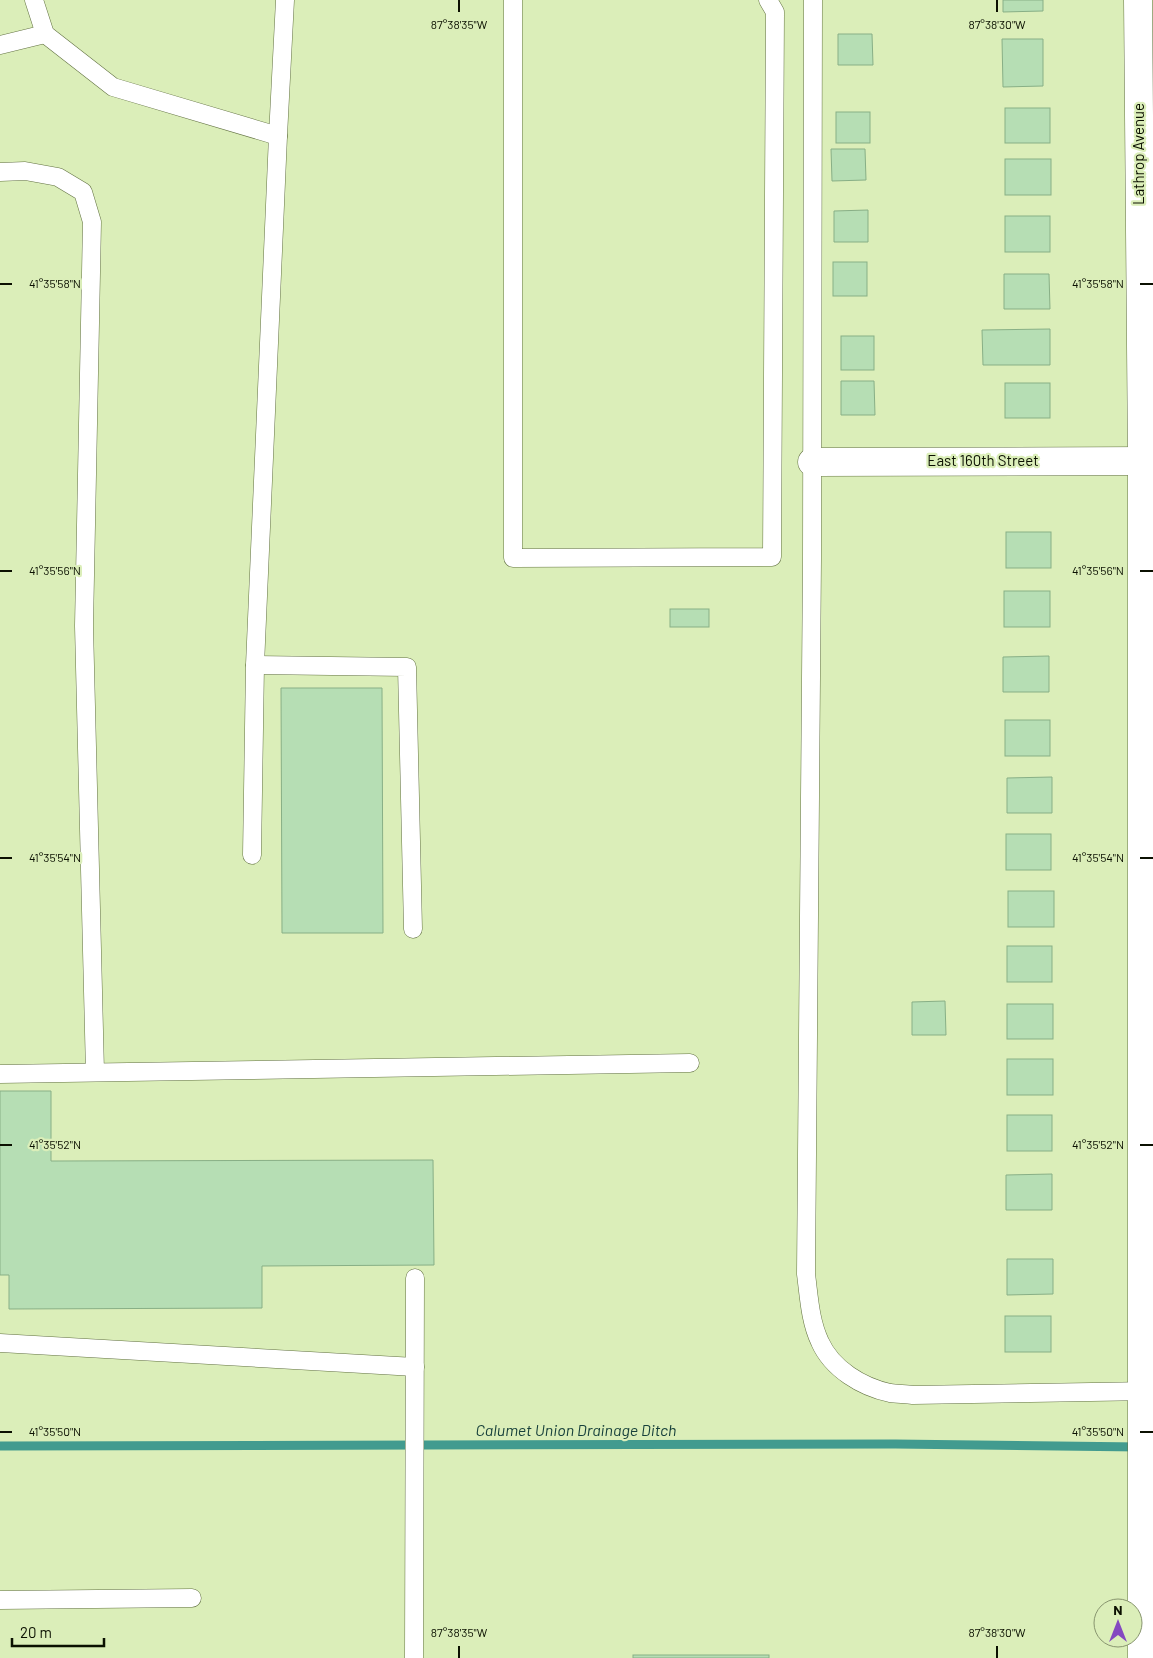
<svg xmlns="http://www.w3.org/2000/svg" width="1153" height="1658" viewBox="0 0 1153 1658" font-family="Barlow,sans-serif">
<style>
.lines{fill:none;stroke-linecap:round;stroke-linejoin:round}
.stream{stroke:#429b8f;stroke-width:9}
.building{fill:#b6deb4;stroke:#88af86}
.service-casing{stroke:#637243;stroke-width:19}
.minor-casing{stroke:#637243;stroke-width:29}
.service{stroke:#fff;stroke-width:18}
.minor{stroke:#fff;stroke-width:28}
.ticks{fill:none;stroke:#0b1001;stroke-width:2}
.labels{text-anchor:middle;stroke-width:4.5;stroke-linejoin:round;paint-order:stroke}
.street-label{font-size:15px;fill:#0b1001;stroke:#dbeeb9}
.water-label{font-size:16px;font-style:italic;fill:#17403b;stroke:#dbeeb9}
.ticks-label{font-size:12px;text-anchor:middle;fill:#0b1001;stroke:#dbeeb9;stroke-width:4.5;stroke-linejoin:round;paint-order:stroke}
</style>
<rect width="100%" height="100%" fill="#dbeeb9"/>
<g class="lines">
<polyline class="stream" points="0,1446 895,1444 1140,1447"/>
</g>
<g class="building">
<polygon points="1003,0 1043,0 1043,11 1003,12"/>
<polygon points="838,34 872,34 873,65 838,65"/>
<polygon points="1002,39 1043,39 1043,86 1003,87"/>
<rect x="1005" y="108" width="45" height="35"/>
<rect x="836" y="112" width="34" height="31"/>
<polygon points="831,149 865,149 866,180 832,181"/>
<rect x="1005" y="159" width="46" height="36"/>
<polygon points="868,210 868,242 834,242 834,211"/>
<rect x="1005" y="216" width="45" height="36"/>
<rect x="833" y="262" width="34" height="34"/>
<polygon points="1004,274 1049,274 1050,309 1004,309"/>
<polygon points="1050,329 1050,365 983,365 982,330"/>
<rect x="841" y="336" width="33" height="34"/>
<polygon points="841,381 874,381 875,415 841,415"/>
<rect x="1005" y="383" width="45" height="35"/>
<rect x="1006" y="532" width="45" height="36"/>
<rect x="1004" y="591" width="46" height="36"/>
<rect x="670" y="609" width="39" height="18"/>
<polygon points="1049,656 1049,692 1003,692 1003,657"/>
<polygon points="281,688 382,688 383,933 282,933"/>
<rect x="1005" y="720" width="45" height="36"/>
<polygon points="1052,777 1052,813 1007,813 1007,778"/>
<rect x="1006" y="834" width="45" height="36"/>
<rect x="1008" y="891" width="46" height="36"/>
<rect x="1007" y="946" width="45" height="36"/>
<polygon points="945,1001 946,1035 912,1035 912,1002"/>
<rect x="1007" y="1004" width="46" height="35"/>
<rect x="1007" y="1059" width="46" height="36"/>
<polygon points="0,1091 51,1091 51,1161 433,1160 434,1265 262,1266 262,1308 9,1309 9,1275 0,1275"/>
<rect x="1007" y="1115" width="45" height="36"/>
<polygon points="1052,1174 1052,1210 1006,1210 1006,1175"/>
<polygon points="1007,1259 1053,1259 1053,1294 1007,1295"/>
<rect x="1005" y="1316" width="46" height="36"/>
<rect x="633" y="1655" width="136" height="3"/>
</g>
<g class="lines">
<defs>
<g id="service">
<polyline points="34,0 45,34 113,87 278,136"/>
<polyline points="513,0 513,558 772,557 775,12 768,0"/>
<path d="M 813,0 L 812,559 L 806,1274 C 809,1297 810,1321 820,1342 C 832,1369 862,1387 890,1393 C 897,1394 906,1394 913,1395 L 1151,1391"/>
<polyline points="0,45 45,34"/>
<polyline points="0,172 25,171 58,177 83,192 92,222 84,626 95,1072"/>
<polyline points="255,665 407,667 413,929"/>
<polyline points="252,855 255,665 278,136 285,0"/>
<polyline points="0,1074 690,1063"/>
<polyline points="0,1343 415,1367"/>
<polyline points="0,1600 192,1598"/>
<polyline points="414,1658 415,1278"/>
</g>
<g id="minor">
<polyline points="1138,0 1142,461 1142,1658"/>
<polyline points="812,462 1153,461"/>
</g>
</defs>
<use href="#service" class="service-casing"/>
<use href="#minor" class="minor-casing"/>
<use href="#service" class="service"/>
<use href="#minor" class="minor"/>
</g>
<path class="ticks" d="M 459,0 L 459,12M 997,0 L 997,12M 0,284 L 12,284M 1140,284 L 1153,284M 0,571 L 12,571M 1140,571 L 1153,571M 0,858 L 12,858M 1140,858 L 1153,858M 0,1145 L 12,1145M 1140,1145 L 1153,1145M 0,1432 L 12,1432M 1140,1432 L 1153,1432M 459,1646 L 459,1658M 997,1646 L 997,1658"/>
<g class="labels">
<g class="street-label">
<text transform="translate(1139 154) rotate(-90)" y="5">Lathrop Avenue</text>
<text x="983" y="466">East 160th Street</text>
</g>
<g class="water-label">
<text x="576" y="1436">Calumet Union Drainage Ditch</text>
</g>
</g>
<g class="ticks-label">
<text x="459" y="29">87°38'35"W</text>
<text x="997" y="29">87°38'30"W</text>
<text x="55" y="288">41°35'58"N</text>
<text x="1098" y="288">41°35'58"N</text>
<text x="55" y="575">41°35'56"N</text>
<text x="1098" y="575">41°35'56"N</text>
<text x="55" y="862">41°35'54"N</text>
<text x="1098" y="862">41°35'54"N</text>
<text x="55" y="1149">41°35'52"N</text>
<text x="1098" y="1149">41°35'52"N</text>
<text x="55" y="1436">41°35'50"N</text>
<text x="1098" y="1436">41°35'50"N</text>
<text x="459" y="1637">87°38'35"W</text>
<text x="997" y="1637">87°38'30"W</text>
</g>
<g transform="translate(1118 1623)"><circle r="24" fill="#dbeeb9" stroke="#88956f"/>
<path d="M0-4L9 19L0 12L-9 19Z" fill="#8449c0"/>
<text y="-8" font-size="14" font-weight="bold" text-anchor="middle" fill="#0b1001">N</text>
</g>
<path d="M12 1638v8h92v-8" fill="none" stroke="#0b1001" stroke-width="2.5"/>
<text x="20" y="1638" font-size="15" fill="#0b1001" stroke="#dbeeb9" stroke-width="4" paint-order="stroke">20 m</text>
</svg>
